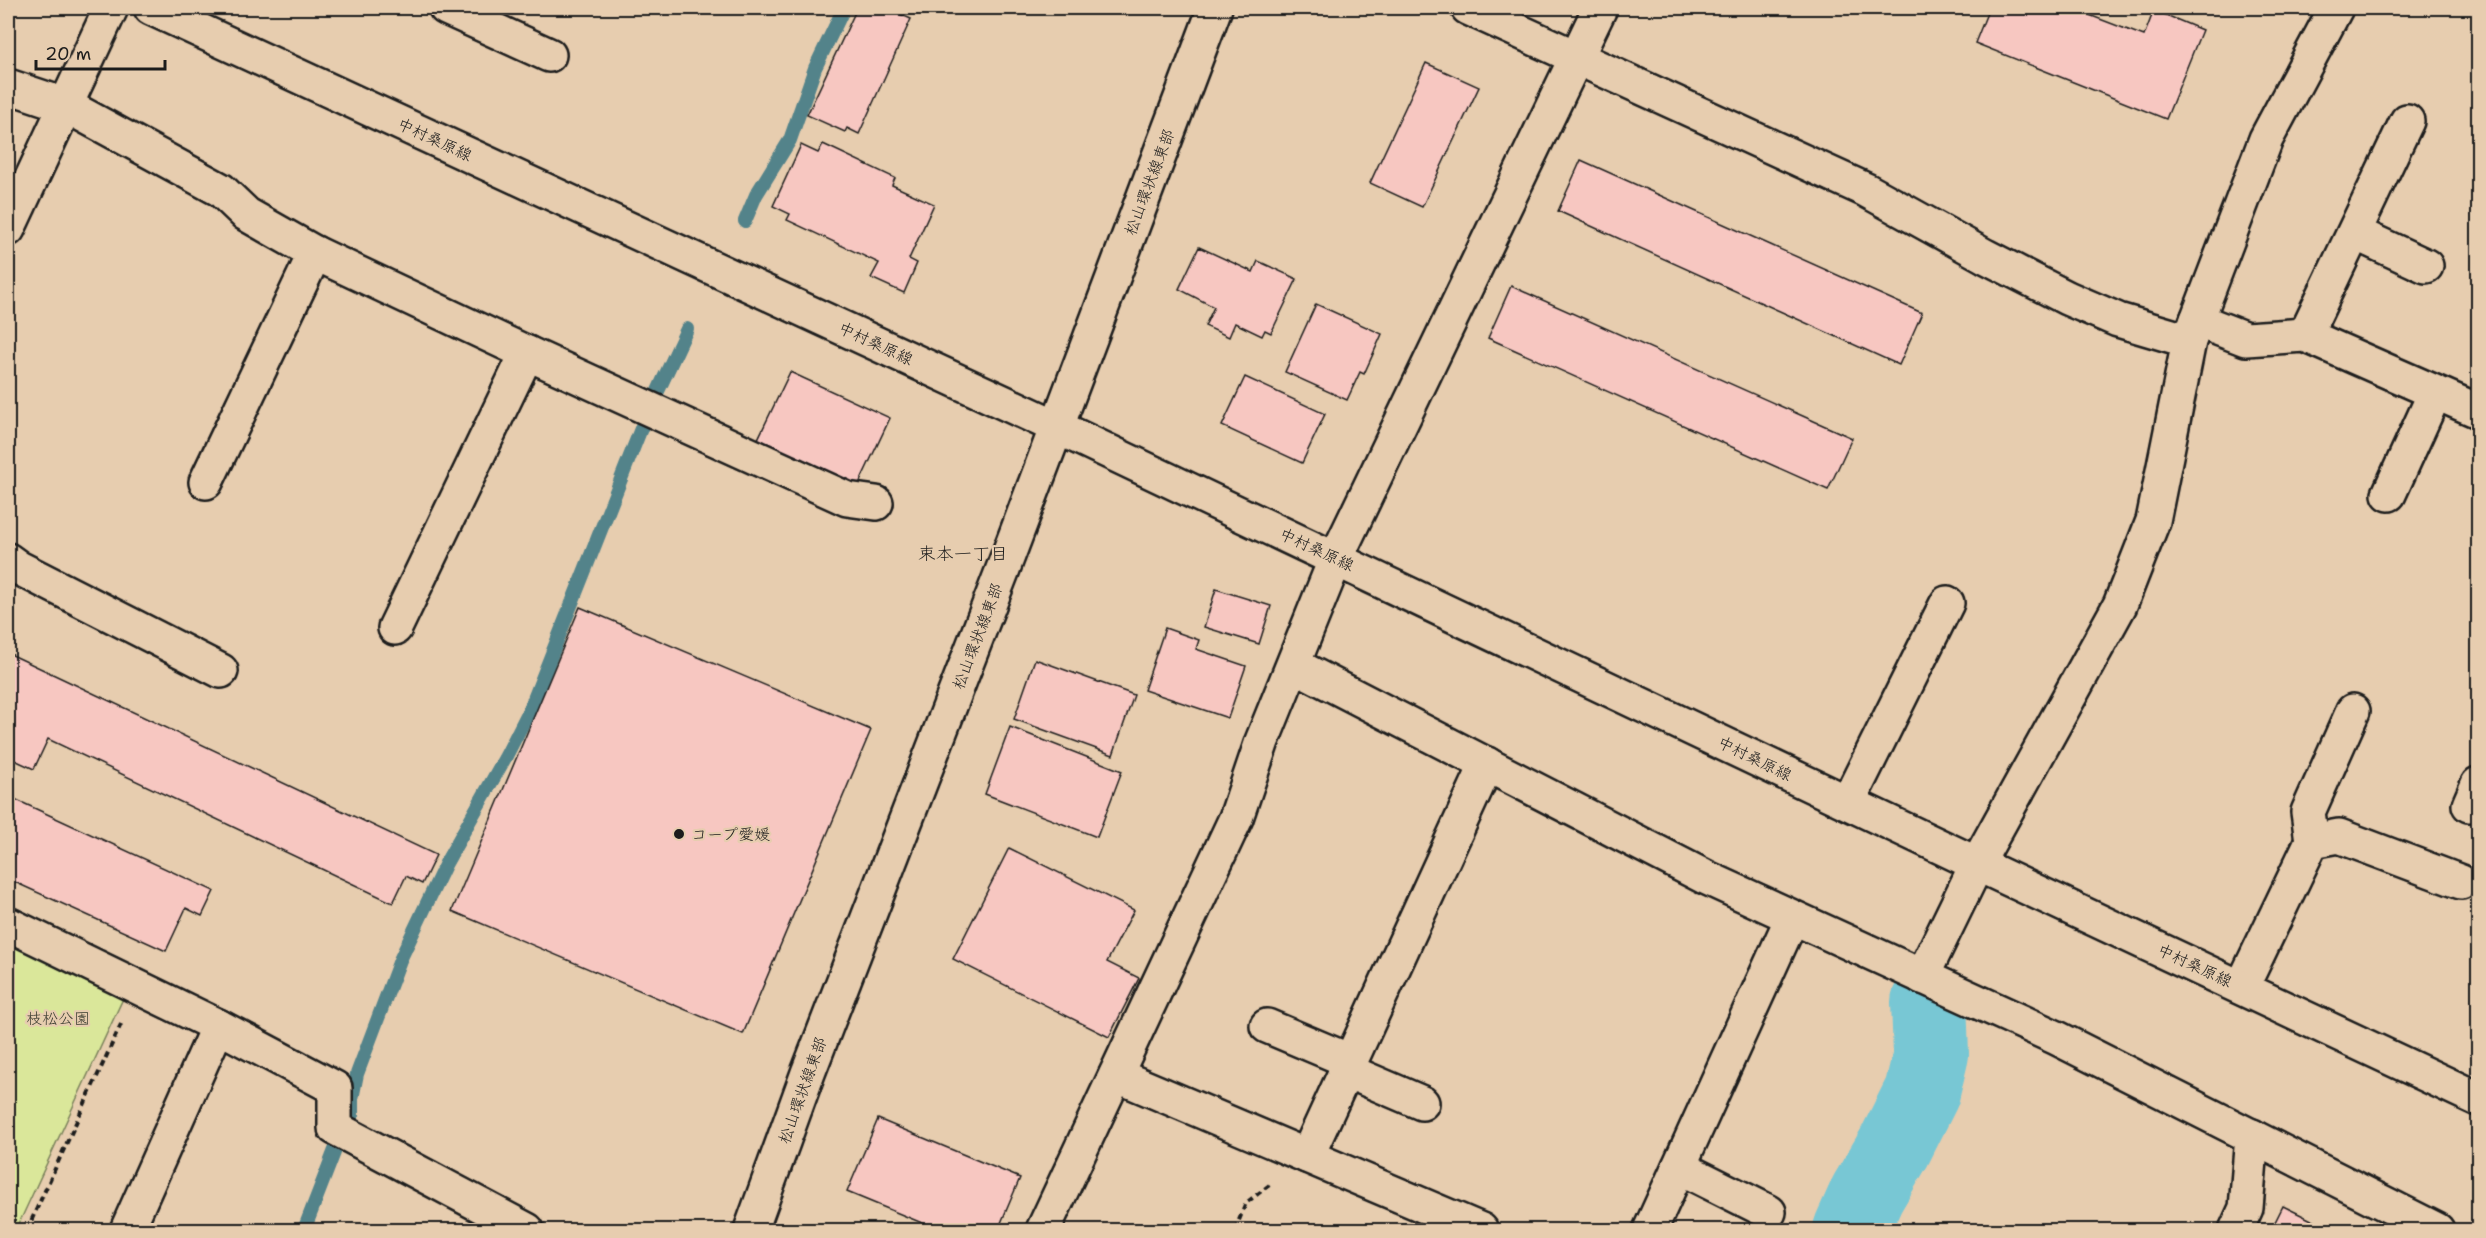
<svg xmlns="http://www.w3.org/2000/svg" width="2486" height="1238" viewBox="0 0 2486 1238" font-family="'Shantell Sans','Klee One',sans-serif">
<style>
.green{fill:#dae79a;stroke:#7b825b;stroke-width:1.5}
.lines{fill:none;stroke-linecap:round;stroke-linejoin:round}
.stream{stroke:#53838a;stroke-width:14}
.river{stroke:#78c7d4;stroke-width:76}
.building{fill:#f7c7c1;stroke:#1c1c1c;stroke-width:1.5}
.minor-casing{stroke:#1c1c1c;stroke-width:38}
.tertiary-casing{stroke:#1c1c1c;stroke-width:38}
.path{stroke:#1c1c1c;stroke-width:4;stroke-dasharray:6 4.5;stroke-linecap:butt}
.minor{stroke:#e7cdaf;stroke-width:33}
.tertiary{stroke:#e7cdaf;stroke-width:33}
.poi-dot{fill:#1c1c1c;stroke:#e7cdaf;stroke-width:2}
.labels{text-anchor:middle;stroke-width:4.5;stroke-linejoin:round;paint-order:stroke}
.street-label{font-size:16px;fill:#1c1c1c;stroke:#e7cdaf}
.poi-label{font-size:16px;fill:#1c1c1c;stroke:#e7cdaf;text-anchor:start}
.park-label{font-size:16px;fill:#383a2f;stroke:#e7cdaf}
.neighbourhood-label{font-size:18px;fill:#1c1c1c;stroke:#e7cdaf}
</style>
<rect width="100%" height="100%" fill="#e7cdaf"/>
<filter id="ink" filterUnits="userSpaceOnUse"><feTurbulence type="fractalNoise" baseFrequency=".0167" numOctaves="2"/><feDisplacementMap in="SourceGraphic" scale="12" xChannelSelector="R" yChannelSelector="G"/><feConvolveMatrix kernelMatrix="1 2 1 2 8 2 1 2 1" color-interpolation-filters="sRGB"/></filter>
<g filter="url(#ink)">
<polygon class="green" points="8,939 126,992 16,1230 8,1230"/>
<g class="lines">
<g class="stream">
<polyline points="745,221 756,195 790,140 815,68 844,8"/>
<polyline points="658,391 687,329"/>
<polyline points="352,1118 352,1099 357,1074 400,960 446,863 506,756 530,709 642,426"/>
<polyline points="304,1230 335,1150"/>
</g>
<polyline class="river" points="1851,1230 1867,1194 1894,1148 1922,1092 1931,1054 1929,1002"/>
</g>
<g class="building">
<polygon points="857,8 886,8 911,19 859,134 847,128 845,132 807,115"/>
<polygon points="1989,8 2071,8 2144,36 2154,10 2202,30 2166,119 1975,43"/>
<polygon points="1426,63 1479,87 1422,207 1370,183"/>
<polygon points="823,144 895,178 892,185 934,204 909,259 917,263 904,293 871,278 879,263 787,220 790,214 773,206 801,145 818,153"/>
<polygon points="1581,160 1922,313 1899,365 1558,211"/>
<polygon points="1199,247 1253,272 1258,261 1297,279 1271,333 1265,330 1262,336 1235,323 1229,337 1205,326 1214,307 1179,289"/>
<polygon points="1511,286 1852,438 1828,490 1488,338"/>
<polygon points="1316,304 1382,334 1364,374 1360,372 1347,400 1285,372"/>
<polygon points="790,372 890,418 857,488 757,441"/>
<polygon points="1245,377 1325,414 1302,463 1222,426"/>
<polygon points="1216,589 1271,606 1259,644 1204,627"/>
<polygon points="580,607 871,730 743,1034 452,911"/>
<polygon points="1165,628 1199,640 1196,649 1246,666 1228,718 1144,690"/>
<polygon points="8,653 436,855 422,884 406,876 393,903 48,739 34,769 8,757"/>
<polygon points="1035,659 1134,695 1113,755 1014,719"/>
<polygon points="1010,727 1122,771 1097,837 985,794"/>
<polygon points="8,796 214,891 202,916 186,908 166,951 8,879"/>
<polygon points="1009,848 1134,910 1107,962 1139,978 1109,1037 953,959"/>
<polygon points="878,1119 1020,1178 998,1230 939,1230 847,1192"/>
<polygon points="2283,1206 2332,1230 2271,1230"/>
</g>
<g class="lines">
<defs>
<g id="minor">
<polyline points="446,8 549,55"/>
<polyline points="1468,8 1866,190 1985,256 2067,298 2118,320 2189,341"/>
<polyline points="8,86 65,105 221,190 246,214 315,253 527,353 847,499 876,503"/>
<polyline points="8,229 111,8"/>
<polyline points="2355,233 2426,266"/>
<polyline points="2197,320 2246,339 2305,335 2478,411"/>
<polyline points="2305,335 2407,121"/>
<polyline points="206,482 315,253"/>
<polyline points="2389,494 2435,393"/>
<polyline points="8,560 19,568 221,671"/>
<polyline points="395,628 527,353"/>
<polyline points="1294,665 1705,877 2057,1038 2437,1230"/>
<polyline points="1848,802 1947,603"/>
<polyline points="2469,805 2478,784"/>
<polyline points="2312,841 2308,812 2353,711"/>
<polyline points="8,924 218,1026 335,1088 335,1128 527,1230"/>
<polyline points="1922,977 1977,864 2120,605 2153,521 2189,341 2266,139 2336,8"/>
<polyline points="2242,987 2312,841 2339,836 2461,882"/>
<polyline points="1267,1026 1350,1061"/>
<polyline points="1345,1070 1422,1103"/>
<polyline points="1116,1075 1481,1230"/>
<polyline points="1307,1156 1487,764"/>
<polyline points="1679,1167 1769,1212"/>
<polyline points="127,1230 218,1026"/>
<polyline points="1043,1230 1236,818 1262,741 1336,558 1600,8"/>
<polyline points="1650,1230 1792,918"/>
<polyline points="2236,1230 2246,1208 2252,1136"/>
</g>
<g id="tertiary">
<polyline points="151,8 1057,427 1977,864 2478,1099"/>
<polyline points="751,1230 808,1073 1003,569 1215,8"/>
</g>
</defs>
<use href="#minor" class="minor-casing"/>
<use href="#tertiary" class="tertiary-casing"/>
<g class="path">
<polyline points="27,1230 122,1022"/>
<polyline points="1235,1230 1246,1203 1272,1183"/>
</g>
<use href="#minor" class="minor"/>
<use href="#tertiary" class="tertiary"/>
</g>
</g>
<circle class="poi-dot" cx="679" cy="834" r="6"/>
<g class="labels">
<g class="street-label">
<text transform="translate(435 139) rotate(25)" y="6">中村桑原線</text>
<text transform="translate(1149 182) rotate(-69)" y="6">松山環状線東部</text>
<text transform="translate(876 343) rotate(25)" y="6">中村桑原線</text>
<text transform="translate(1317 549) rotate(25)" y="6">中村桑原線</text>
<text transform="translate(977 636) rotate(-69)" y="6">松山環状線東部</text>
<text transform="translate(1755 758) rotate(26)" y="6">中村桑原線</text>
<text transform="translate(2195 965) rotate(25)" y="6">中村桑原線</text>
<text transform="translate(802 1090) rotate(-70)" y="6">松山環状線東部</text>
</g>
<g class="poi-label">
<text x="691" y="840">コープ愛媛</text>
</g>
<g class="park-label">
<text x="58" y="1024">枝松公園</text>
</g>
<g class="neighbourhood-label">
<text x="963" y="560">束本一丁目</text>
</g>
</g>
<rect width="2486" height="1238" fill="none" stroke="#e7cdaf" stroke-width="30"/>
<rect x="15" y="15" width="2456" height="1208" fill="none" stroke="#1c1c1c" stroke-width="2" filter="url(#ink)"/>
<path d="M36 60v9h129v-9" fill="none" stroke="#1c1c1c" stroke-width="3"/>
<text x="45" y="60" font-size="18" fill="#1c1c1c" stroke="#e7cdaf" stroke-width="4.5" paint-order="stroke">20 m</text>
</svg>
